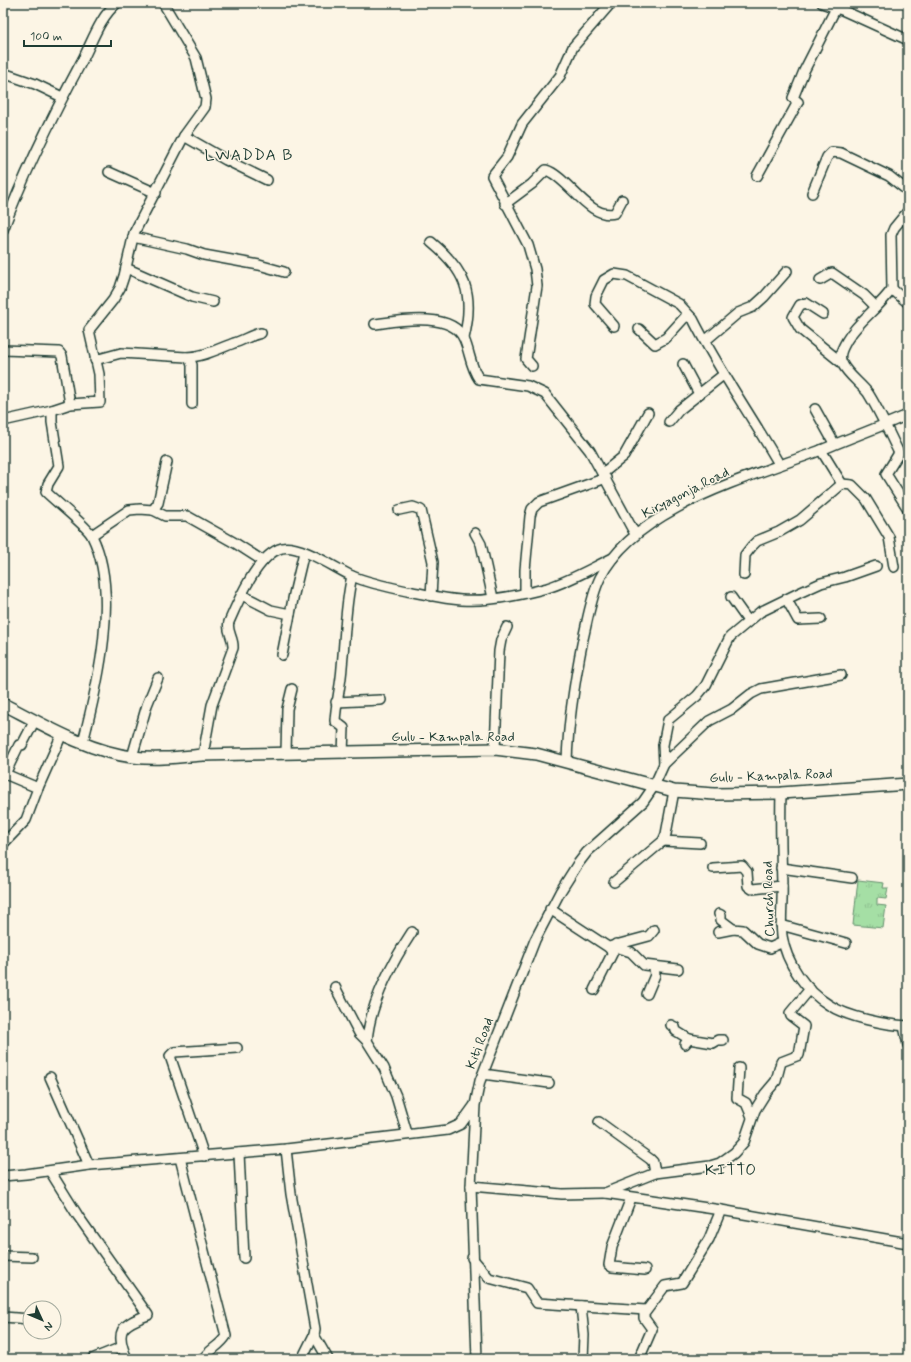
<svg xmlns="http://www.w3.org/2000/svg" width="911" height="1362" viewBox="0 0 911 1362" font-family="Mynerve,sans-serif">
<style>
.park{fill:url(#park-tufts);stroke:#628e6c}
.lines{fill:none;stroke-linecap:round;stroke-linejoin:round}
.minor-casing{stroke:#1f3d34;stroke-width:12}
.major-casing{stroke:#1f3d34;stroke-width:14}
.minor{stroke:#fcf5e5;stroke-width:9}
.major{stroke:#fcf5e5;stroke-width:11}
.labels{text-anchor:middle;stroke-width:3;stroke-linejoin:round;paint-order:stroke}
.street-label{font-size:14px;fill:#1f3d34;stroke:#fcf5e5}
.quarter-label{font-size:16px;letter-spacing:1px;fill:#1f3d34;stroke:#fcf5e5}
</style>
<defs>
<pattern id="park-tufts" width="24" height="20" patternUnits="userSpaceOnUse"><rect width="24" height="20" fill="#a5dfa5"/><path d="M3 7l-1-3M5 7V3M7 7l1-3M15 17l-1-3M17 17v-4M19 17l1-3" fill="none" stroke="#8ec08f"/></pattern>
</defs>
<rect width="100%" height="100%" fill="#fcf5e5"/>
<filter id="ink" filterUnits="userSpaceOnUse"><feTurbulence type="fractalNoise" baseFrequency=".025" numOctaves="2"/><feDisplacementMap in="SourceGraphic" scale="8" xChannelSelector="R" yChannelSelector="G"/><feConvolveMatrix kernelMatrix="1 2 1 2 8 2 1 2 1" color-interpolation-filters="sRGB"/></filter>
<g filter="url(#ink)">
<polygon class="park" points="858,880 884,883 883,888 888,888 886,899 877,898 877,905 886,906 883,928 853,925"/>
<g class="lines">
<defs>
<g id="minor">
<polyline points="822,3 842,10 908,40"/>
<polyline points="3,73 35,84 62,97"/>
<polyline points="184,136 226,160 267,180"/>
<polyline points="109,172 156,193"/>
<polyline points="757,176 798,102 793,98 804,71 836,8"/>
<polyline points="812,193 827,157 832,152 841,153 889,176 908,191"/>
<path d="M 505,204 L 532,184 L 546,170 C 568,177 589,220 615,213 L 622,200"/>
<path d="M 908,211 L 894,228 L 891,235 L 892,289 C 879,308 859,320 847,340 C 843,347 838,355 842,363 C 847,374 860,383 868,393 C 880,412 889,433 899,453 L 886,474 L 908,509"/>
<path d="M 3,230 C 25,170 54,113 84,57 C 93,39 101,16 117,3"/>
<polyline points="133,237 187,249 204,255 259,265 284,272"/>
<path d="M 431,242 C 465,270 475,293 464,338"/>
<polyline points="126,268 192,297 213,302"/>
<polyline points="820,280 832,273 864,295 875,306"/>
<polyline points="892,289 908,303"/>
<polyline points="823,314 806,303 800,305 793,317 800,329 842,363"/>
<path d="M 375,324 C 398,321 452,311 464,339 C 470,352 470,366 479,379 L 528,386 L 545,394 L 590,451 L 635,534"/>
<polyline points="614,326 595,304 596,296 604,280 614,274 627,276 679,304 691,317"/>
<path d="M 639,329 L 655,344 L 666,338 L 686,316 L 693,319 C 718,369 751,415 779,464"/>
<polyline points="705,341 738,313 753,307 764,297 787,271"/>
<polyline points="3,350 59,352 62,356 70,404 100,402 99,374 89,330 113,300 120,288 124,276 134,233 184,136 205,107 206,99 196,58 163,3"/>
<path d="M 186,357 C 203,357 218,349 234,343 C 244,340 251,335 261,333"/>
<polyline points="95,360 121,353 186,357 190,360 192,365 192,404"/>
<polyline points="683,364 699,394"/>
<polyline points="532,366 526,359 537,286 535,269 528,245 492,176 507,157 522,124 560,76 573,47 611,3"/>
<path d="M 70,404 L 52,410 L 52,422 L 59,466 L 48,484 L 46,492 C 56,502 88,527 92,536 C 120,592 98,684 83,742"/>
<polyline points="815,409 834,443"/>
<polyline points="3,421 52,410"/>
<polyline points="669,422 679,410 723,375"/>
<polyline points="603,473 624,456 648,413"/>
<polyline points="842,484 852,485 866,499 889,537 894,567"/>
<polyline points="153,510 158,503 167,462"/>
<polyline points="399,510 413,507 421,510 433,562 431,596"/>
<polyline points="475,533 481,544 493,598"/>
<polyline points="92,535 129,510 140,509 153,510 165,516 187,516 235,543 263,561"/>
<polyline points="744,575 745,555 752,546 757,541 779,532 800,520 842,484 821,450"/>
<polyline points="525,593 525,570 530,516 532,509 539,502 606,478"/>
<polyline points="242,595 271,610 290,614"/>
<polyline points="731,597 748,621"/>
<polyline points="787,600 798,620 821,619"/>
<polyline points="282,655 294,594 304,552"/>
<polyline points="336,702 381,700"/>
<polyline points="495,749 499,651 501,640 507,627"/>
<polyline points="286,753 287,709 292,689"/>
<path d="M 343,753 L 344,728 L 335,721 C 336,703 341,685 342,667 C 345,636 345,606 352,576"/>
<path d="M 203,755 L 212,705 L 233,648 C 234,638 226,631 229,622 C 238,601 258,554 282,548 C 300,544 335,568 352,576 C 369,583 388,587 407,591 C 425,594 443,599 461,600 C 488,602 521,595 547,588 C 570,581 592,568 613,558"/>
<polyline points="132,757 147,705 158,678"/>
<path d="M 567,762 C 568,720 575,679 583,639 C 588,618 591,597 600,578 C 636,506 752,477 821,450 C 850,438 879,427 908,415"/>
<polyline points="664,764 663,745 668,720 697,696 706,685 730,637 760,612 799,593 821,583 845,577 876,566"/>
<polyline points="38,788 62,734"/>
<path d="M 781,793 C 780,823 781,853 782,884 C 783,901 780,919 782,936 C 786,963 806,991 829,1005 C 847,1017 886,1025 908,1026"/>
<polyline points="663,841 700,843"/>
<polyline points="3,844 26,820 38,788 5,774 19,745 22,745 35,720"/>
<polyline points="713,868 742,866 747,872 748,886 752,889 782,886"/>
<polyline points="781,868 852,878"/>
<polyline points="614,882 663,841 666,834 674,791"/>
<polyline points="550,909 608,947 613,952 594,990"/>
<polyline points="719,914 721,915 721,920 733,929 743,930 758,944 770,948 783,942"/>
<polyline points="781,925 846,943"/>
<polyline points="718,932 733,929"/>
<polyline points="616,944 621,949 631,952 644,965 678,969"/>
<polyline points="612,946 649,936 654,930"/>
<polyline points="335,987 359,1033 367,1041 384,1068 396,1096 407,1133"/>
<polyline points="647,994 655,975 654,967"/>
<polyline points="671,1025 675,1027 676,1031 689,1039"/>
<polyline points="904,1026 908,1045"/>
<path d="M 367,1041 C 370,1003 391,964 412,932"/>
<polyline points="685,1044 689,1039 713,1043 718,1040 723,1040"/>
<polyline points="739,1068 737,1098 746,1103 752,1117"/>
<polyline points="483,1074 549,1083"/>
<polyline points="50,1077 89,1165"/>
<polyline points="599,1122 650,1159 653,1162 655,1173"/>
<polyline points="286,1149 291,1194 315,1329 314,1335 302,1359"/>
<polyline points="239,1153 244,1258"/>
<polyline points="204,1156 170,1056 174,1052 237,1048"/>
<path d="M 180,1158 L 226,1336 C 220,1346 210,1349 203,1359"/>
<path d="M 50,1171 L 78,1216 L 148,1315 C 120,1325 115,1331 127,1359"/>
<polyline points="3,1176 26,1174 89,1165 286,1149 448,1130 461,1124 474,1106"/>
<polyline points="471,1186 562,1194 605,1193 655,1173 710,1166 720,1163 734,1153 744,1142 755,1110 765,1094 776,1081 781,1062 799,1055 804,1026 791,1016 790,1013 810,989"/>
<polyline points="605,1193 721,1210 908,1243"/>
<polyline points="631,1198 612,1247 609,1265 612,1267 645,1270"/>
<polyline points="3,1256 32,1257"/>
<polyline points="472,1258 489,1278 527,1288 537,1303 646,1310"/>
<polyline points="581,1306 584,1335 583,1359"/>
<polyline points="3,1317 30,1319"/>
<polyline points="314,1335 328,1359"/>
<polyline points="92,1359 122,1347"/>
<polyline points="477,1359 471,1186 475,1105 480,1081 535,940 560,892 577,865 587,852 643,802 654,786 664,764 709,721 732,709 751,694 761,689 841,675"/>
<polyline points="639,1359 652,1329 644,1318 644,1314 665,1286 682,1283 709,1239 721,1210"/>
</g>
<path id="major" d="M 3,704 C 42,724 89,752 133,757 C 157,760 180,757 203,755 L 495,749 L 536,754 L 674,791 L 714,794 L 781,793 L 908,784"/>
</defs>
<use href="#minor" class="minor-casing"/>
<use href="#major" class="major-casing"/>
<use href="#minor" class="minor"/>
<use href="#major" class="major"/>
</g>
</g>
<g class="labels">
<g class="street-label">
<text transform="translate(685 492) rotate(-27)" y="5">Kiryagonja Road</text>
<text x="453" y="741">Gulu - Kampala Road</text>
<text transform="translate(771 775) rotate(-2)" y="5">Gulu - Kampala Road</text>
<text transform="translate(768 899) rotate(-92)" y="5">Church Road</text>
<text transform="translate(479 1043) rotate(-69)" y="5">Kiti Road</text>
</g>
<g class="quarter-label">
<text x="249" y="160">LWADDA B</text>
<text x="731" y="1175">KITTO</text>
</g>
</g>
<rect width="911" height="1362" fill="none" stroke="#fcf5e5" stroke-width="16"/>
<rect x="8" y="8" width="895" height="1346" fill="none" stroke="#1f3d34" stroke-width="1.5" filter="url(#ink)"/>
<g transform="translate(42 1320) rotate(134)"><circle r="19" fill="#fcf5e5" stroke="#a4ab9e"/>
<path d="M0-3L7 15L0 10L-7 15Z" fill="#1f3d34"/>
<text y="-6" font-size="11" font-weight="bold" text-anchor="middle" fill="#1f3d34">N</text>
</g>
<path d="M24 40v6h87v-6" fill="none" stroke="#1f3d34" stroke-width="2"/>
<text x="30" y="40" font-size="12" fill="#1f3d34" stroke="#fcf5e5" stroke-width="3" paint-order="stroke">100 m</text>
</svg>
